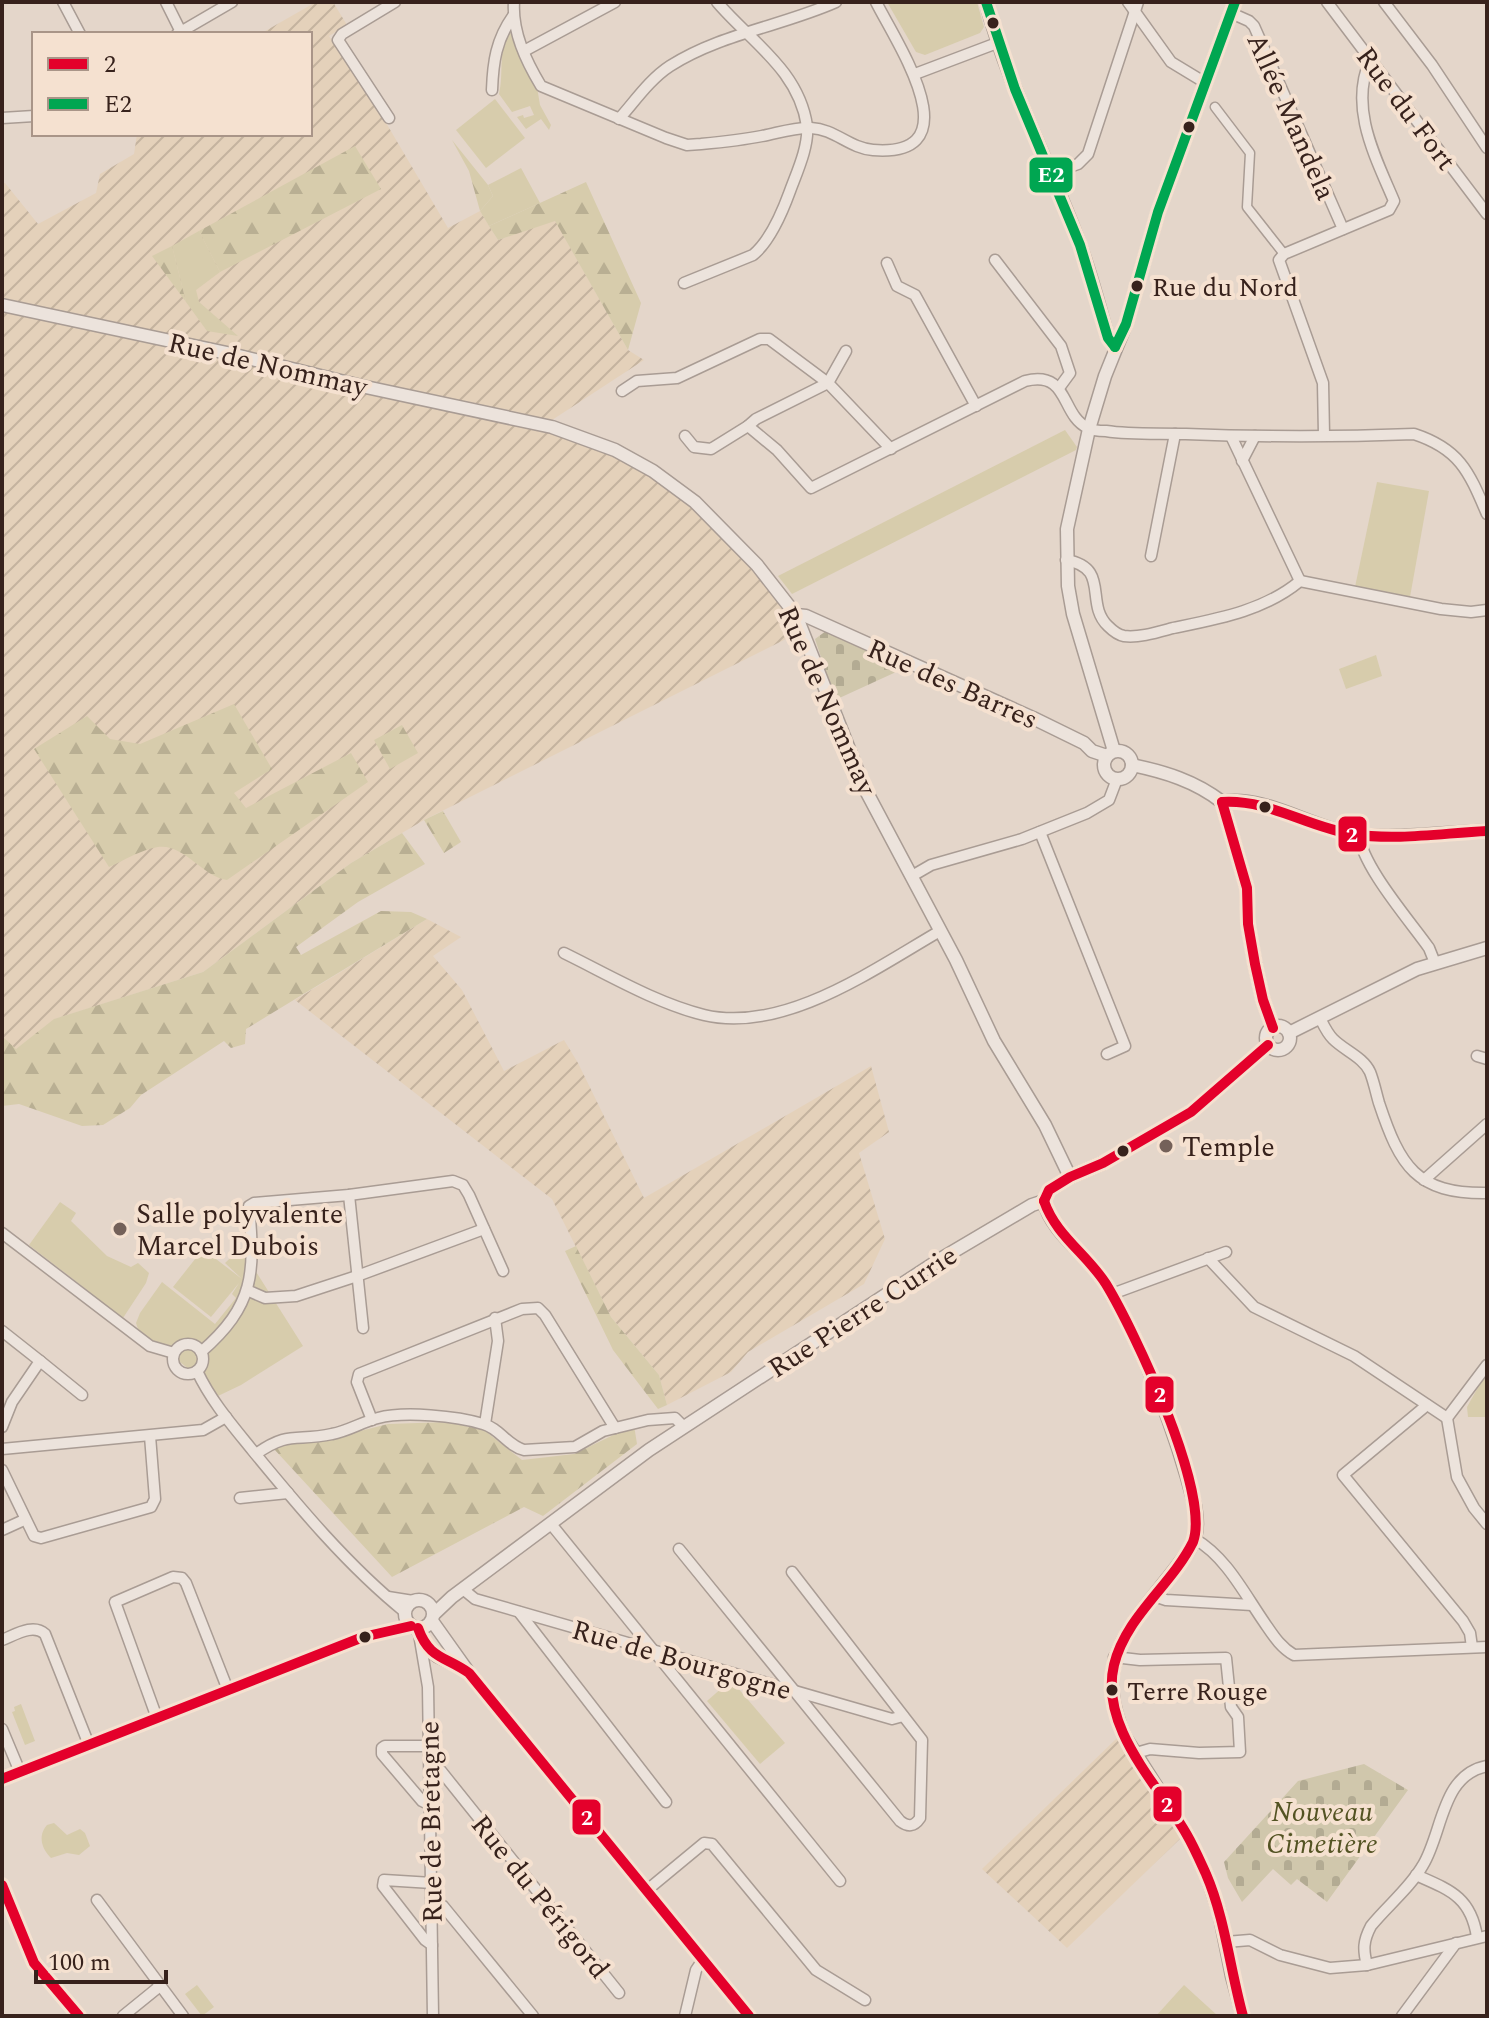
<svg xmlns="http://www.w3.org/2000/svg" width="1489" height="2018" viewBox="0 0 1489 2018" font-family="Spectral,serif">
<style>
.farmland{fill:url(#farmland-furrows)}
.green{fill:#d7ccac}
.forest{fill:url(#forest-firs)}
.cemetery{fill:url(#cemetery-stones)}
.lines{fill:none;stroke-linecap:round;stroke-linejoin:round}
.pedestrian-casing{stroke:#a99c94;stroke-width:11}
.minor-casing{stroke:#a99c94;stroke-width:13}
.tertiary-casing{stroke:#a99c94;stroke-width:15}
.pedestrian{stroke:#ece3dc;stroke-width:8}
.minor{stroke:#ece3dc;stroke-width:10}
.tertiary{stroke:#ece3dc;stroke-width:12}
.bus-1-casing{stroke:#f5e1d0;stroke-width:16}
.bus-2-casing{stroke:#f5e1d0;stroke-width:16}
.bus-1{stroke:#e4002b;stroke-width:10}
.bus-2{stroke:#00a651;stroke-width:10}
.bus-dot{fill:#37221c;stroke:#f5e1d0;stroke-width:3}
.poi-dot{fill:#746159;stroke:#f5e1d0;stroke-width:3}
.labels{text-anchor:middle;stroke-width:8;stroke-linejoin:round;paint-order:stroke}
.bus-label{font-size:26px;fill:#37221c;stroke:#f5e1d0;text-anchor:start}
.street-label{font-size:28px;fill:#37221c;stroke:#f5e1d0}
.poi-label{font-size:28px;fill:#37221c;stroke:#f5e1d0;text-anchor:start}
.park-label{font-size:28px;font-style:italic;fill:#535323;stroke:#f5e1d0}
.line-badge{stroke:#f5e1d0;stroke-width:3}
.badge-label{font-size:22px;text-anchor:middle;font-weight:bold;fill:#fff}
</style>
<defs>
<pattern id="farmland-furrows" width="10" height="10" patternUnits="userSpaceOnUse" patternTransform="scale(2)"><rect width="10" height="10" fill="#e4d1ba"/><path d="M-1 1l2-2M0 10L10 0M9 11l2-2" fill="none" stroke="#c4b39f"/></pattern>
<pattern id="forest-firs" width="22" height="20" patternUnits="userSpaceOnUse" patternTransform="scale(2)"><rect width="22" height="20" fill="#d7ccac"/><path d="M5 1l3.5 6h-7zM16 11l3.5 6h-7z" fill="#b9af93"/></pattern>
<pattern id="cemetery-stones" width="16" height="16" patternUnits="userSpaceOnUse" patternTransform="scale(2)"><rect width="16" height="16" fill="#d0c7ac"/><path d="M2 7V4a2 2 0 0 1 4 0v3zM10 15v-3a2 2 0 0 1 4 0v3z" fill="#b3ab93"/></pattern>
</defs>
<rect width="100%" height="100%" fill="#e4d6ca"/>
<g class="farmland">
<polygon points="316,2 333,2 347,25 329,36 382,116 448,228 480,211 498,240 555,220 628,350 644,360 549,422 683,490 806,629 424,820 351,863 203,972 55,1019 15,1050 2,1036 2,183 5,183 38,224 96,193 100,174 134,154 137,134 310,134 310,34 260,34"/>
<polygon points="427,919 461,937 433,956 462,990 504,1071 564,1040 578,1063 644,1198 871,1066 889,1132 859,1153 885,1239 864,1284 748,1352 731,1372 667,1405 659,1375 611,1317 552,1199 295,1000"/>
<polygon points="1118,1737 1183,1836 1067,1948 982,1869"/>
</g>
<g class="green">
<polygon points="887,2 977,2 984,27 980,33 925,55 916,52"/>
<path d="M 508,33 L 514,34 L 537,87 L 540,105 L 551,125 L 549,130 L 541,119 L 526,129 L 517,117 L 523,115 L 524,118 L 534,115 L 530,106 L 512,112 L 499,94 C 504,73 498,53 508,33 Z"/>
<polygon points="495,99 525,138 486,168 456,130"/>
<polygon points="521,168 540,203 489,226 480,211 493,196 488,185"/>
<polygon points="199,231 220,272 196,290 199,302 238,336 207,331 186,302 172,246"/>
<polygon points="1065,430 1077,447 1076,450 792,594 778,576"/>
<polygon points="1377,482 1429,491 1410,597 1355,587"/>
<polygon points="1376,655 1382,676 1346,689 1339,669"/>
<polygon points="60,1202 76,1213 71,1221 107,1256 131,1267 138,1263 149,1273 146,1283 123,1318 29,1245"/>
<polygon points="241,1248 303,1346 241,1385 218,1396 204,1381 138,1329 136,1323 140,1313 162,1282 215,1324 236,1298 232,1294 239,1283 211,1317 173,1287 203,1249 242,1279 225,1263"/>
<polygon points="1487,1371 1487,1417 1468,1417 1467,1407"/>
<polygon points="731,1680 785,1743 760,1764 707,1701"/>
<polygon points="21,1704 35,1741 25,1745 12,1712 15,1711 14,1707"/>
<path d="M 54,1823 L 67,1835 L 80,1829 L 85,1833 L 90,1846 L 79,1855 L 67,1853 L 51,1858 C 41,1848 38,1835 47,1825 Z"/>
<polygon points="197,1985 214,2007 202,2016 185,1994"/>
<polygon points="1184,1985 1218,2016 1156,2016"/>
</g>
<g class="forest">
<polygon points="452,140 488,185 493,196 480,211 469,171"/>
<polygon points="355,146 381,189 220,272 199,231"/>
<polygon points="586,182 641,303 628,350 555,221 498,240 489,226"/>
<polygon points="172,246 186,302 152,256"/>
<path d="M 234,704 L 272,769 L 234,793 L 246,808 L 351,753 L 368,782 L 227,880 C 201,876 185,844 158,847 C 142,849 123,861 109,867 L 34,749 L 87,716 L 110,739 L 140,744 Z"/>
<polygon points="402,725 418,753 390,769 374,740"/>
<polygon points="443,811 461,842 444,853 424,820"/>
<polygon points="402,833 425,864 358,902 296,947 301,955 381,911 411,912 427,919 246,1029 245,1044 231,1048 224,1041 141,1095 130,1108 103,1125 82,1126 19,1104 2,1106 2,1036 16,1049 54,1019 203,972 351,863"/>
<polygon points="576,1246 611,1317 659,1375 667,1405 658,1409 613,1350 565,1251"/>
<polygon points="447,1422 484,1430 522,1460 574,1454 634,1425 637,1444 543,1516 524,1507 392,1577 274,1449 300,1439 344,1435 388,1424"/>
</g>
<g class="cemetery">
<polygon points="826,631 907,667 835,700 815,639"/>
<polygon points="1364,1764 1408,1790 1327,1902 1297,1879 1291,1885 1273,1869 1242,1902 1228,1878 1224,1862 1298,1781"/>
</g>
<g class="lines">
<defs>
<polyline id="pedestrian" points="1215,107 1250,153 1247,207 1284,254"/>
<g id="minor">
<polyline points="63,2 80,34"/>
<polyline points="166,2 181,32"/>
<path d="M 514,2 C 512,32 526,61 541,86 L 666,138 L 687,145 L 701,144 C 722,142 742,140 762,136 C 778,133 795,127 811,128 C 835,129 849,148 873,150 C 975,158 896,42 876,2"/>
<polyline points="1128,2 1171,62 1204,82"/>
<polyline points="1327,2 1487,214"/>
<polyline points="1384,2 1432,65 1487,148"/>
<polyline points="1231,13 1249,21 1254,26 1343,229"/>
<polyline points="177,34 232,2"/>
<polyline points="524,51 615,2"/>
<polyline points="915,74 997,43"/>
<path d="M 492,90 C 493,62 496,40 513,16"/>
<polyline points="2,118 34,116"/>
<polyline points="389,118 338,40 342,34 395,2"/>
<path d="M 619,119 C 635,101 650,79 670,66 C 720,34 782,26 836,2"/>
<polyline points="1050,174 1078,164 1088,154 1138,2"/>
<polyline points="995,260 1061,346 1070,373 1059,388"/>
<polyline points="887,263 897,286 915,295 976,406"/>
<path d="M 684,283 L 753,255 C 770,241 782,213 790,191 C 797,172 809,146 807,126 C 799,70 750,41 717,2"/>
<path d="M 828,383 L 756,419 L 748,426 L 777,450 L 811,488 L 1025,381 C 1070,370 1060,415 1088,428 C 1093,431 1100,431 1106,431 C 1132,435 1159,433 1186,434 C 1262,437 1339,437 1414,434 C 1460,449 1469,472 1487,514"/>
<polyline points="828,383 846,351"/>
<polyline points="622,391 637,381 677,378 760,339 769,339 828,383 891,449"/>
<path d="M 1324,435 L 1323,383 L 1279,260 L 1284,254 L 1389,210 L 1394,201 C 1375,156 1349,108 1370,60"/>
<polyline points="685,436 694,447 711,449 748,426"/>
<polyline points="1231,436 1300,581"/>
<polyline points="1242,461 1255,436"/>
<polyline points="1151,556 1175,434"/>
<path d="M 1066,560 C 1111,568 1084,603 1108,626 C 1112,630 1118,635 1124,636 C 1139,638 1158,632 1173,628 C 1217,619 1264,611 1300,581 L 1441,609 L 1471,612 L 1487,610"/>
<polyline points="1040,832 1125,1046 1107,1054"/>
<path d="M 1359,834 C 1361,865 1410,921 1429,948 L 1435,963"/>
<polyline points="912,876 931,865 1022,839 1087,813 1109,800 1117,779"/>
<path d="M 564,953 C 609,975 656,1003 704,1015 C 784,1034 874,969 940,931"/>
<path d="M 1320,1018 C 1324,1026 1327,1033 1333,1039 C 1345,1051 1363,1057 1370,1072 C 1374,1082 1376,1093 1379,1103 C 1400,1166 1416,1194 1487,1193"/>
<polyline points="1477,1056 1487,1059"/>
<polyline points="1424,1180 1487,1124"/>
<polyline points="349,1195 363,1328"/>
<polyline points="2,1233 150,1346 174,1353"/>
<polyline points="1208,1258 1254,1307 1354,1356 1447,1418"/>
<polyline points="249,1291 265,1298 296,1296 357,1276 484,1229"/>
<polyline points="1112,1294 1226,1252"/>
<polyline points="2,1331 40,1361 12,1402 2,1427"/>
<circle cx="188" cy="1359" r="15"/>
<path d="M 201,1352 C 255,1305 255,1273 249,1206 L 254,1203 L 349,1195 L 453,1181 L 463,1185 L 469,1195 L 503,1271"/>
<polyline points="40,1361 82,1395"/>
<path d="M 197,1371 C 211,1401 232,1425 253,1451 C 299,1507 348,1566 405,1612"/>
<polyline points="1427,1405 1343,1475 1463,1621 1470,1633 1472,1647"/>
<polyline points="1447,1418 1457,1477 1474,1508 1487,1524"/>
<polyline points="1447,1418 1487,1365"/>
<polyline points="372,1420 357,1382 359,1374 522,1309 538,1308 545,1315 615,1428"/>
<polyline points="485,1424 498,1341 495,1318"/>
<polyline points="2,1449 203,1430 226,1417"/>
<path d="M 256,1454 C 290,1430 296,1442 332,1434 C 348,1431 362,1422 378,1418 C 404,1411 457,1416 483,1424 C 499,1428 508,1446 524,1450 L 575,1447 L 603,1431 L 648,1420 L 675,1418 L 684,1427"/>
<polyline points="2,1470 34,1536 41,1538 151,1507 155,1499 150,1436"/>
<polyline points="240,1498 288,1493"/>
<polyline points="551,1524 840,1881"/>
<polyline points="2,1530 24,1520"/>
<path d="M 1195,1539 C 1226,1557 1244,1593 1264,1622 C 1273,1635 1280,1647 1294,1655 L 1487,1647"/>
<path d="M 679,1549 L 900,1821 C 908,1827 914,1827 920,1818 L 922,1740 L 792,1572"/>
<polyline points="464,1590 475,1599 892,1719 903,1716"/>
<polyline points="1154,1596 1166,1600 1252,1605"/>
<polyline points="388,1597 413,1601"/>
<polyline points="519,1612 666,1802"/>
<polyline points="418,1628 428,1687 433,2016"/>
<path d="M 2,1640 C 15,1635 33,1623 45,1634 L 89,1745"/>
<polyline points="424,1647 437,1657 465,1670"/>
<polyline points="1114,1657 1140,1660 1226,1658 1231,1707 1238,1717 1240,1752 1199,1753 1150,1749 1136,1753"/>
<polyline points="157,1718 115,1602 173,1577 182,1578 186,1583 228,1690"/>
<polyline points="2,1729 20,1772"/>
<polyline points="429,1746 385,1746 382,1748 382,1754 422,1801 430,1805"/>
<polyline points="430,1766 441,1771 619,1993"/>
<polyline points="2,1779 363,1637 411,1626"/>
<path d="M 1416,1875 C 1450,1890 1471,1897 1477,1937"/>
<polyline points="432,1883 384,1880 383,1886 425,1940 432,1945"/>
<polyline points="2,1885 34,1963 79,2016"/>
<polyline points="646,1891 704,1843 712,1844 816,1970 865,2000"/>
<polyline points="97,1900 183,2016"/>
<polyline points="432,1901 443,1906 533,2016"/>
<polyline points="1226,1942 1250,1940 1280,1955 1330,1968 1367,1965 1487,1936"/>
<path d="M 1367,1965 C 1363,1950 1363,1941 1371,1926 C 1387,1906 1410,1888 1423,1865 C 1443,1832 1441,1775 1487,1766"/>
<polyline points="123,2016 160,1986"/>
<polyline points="685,2016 696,1970 702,1961"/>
<polyline points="1402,2016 1456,1943"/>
</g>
<g id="tertiary">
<path d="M 986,2 C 1007,82 1045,154 1075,232 C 1089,266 1098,302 1108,338 L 1115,347"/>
<polyline points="2,305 227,353 361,386 552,427 615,450 653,471 695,502 757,565 796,615 864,787 956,960 994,1041 1045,1125 1070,1177"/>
<polyline points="796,615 806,616 1033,718 1084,743 1092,751 1107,756"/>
<polyline points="1114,751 1073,614 1068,586 1067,529 1089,429 1105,376 1126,324 1158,212 1235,2"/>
<circle cx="1118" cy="765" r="14"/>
<path d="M 1132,765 C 1165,772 1195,781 1222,802"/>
<path d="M 1222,802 C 1266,795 1309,827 1352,834 C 1396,840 1443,832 1487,831"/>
<polyline points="1222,802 1247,888 1248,924 1255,964 1263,1000 1273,1028"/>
<circle cx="1278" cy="1038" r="12"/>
<polyline points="1289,1033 1417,969 1487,948"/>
<path d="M 1044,1201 C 1052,1235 1089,1255 1106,1284 C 1145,1350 1176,1432 1195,1506 C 1197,1517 1198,1527 1195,1537 C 1191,1551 1177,1566 1168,1578 C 1125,1632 1093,1665 1125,1737 L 1188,1836 L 1207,1876 L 1219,1911 L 1232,1976 L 1243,2016"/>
<polyline points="1044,1201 1049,1190 1070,1177 1103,1163 1191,1112 1268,1045"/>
<circle cx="419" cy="1614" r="14"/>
<polyline points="434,1614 452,1597 649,1450 939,1260 1032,1205 1044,1201"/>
<polyline points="432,1621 469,1673 749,2016"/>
</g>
</defs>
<use href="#pedestrian" class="pedestrian-casing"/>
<use href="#minor" class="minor-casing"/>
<use href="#tertiary" class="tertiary-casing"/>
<use href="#pedestrian" class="pedestrian"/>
<use href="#minor" class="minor"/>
<use href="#tertiary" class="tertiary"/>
<defs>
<g id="bus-1">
<path d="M 1222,802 C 1269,799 1307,827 1352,834 C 1396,841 1443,833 1487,831"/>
<polyline points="1222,802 1247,888 1248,924 1255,964 1263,1000 1273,1028"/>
<path d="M 1044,1201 C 1056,1236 1087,1254 1106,1284 C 1134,1330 1211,1493 1193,1542 C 1171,1586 1126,1616 1114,1665 C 1099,1728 1159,1785 1187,1835 C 1194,1847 1200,1861 1206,1874 C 1225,1918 1230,1969 1243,2016"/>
<polyline points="1044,1201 1049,1190 1070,1177 1103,1163 1191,1112 1268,1045"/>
<path d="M 418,1628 C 429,1659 445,1656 469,1673 L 749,2016"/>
<polyline points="2,1779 363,1637 411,1626"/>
<polyline points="2,1885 34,1963 79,2016"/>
</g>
<g id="bus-2">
<polyline points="986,2 1015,89 1080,245 1108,338 1115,347"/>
<polyline points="1115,347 1126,324 1158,212 1235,2"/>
</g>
</defs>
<use href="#bus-1" class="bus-1-casing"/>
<use href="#bus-2" class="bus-2-casing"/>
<use href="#bus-1" class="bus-1"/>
<use href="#bus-2" class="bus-2"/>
</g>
<g class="bus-dot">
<circle cx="993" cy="23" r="7"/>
<circle cx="1189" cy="127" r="7"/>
<circle cx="1137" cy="286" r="7"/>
<circle cx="1265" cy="807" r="7"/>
<circle cx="1123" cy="1151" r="7"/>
<circle cx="365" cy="1637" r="7"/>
<circle cx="1112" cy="1690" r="7"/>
</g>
<g class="poi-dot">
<circle cx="1166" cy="1146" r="8"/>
<circle cx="120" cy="1229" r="8"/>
</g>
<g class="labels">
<g class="bus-label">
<text x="1152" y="296">Rue du Nord</text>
<text x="1127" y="1700">Terre Rouge</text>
</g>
<g class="street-label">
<text transform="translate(1407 108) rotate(53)" y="10">Rue du Fort</text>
<text transform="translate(1292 116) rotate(66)" y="10">Allée Mandela</text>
<text transform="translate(268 364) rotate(13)" y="10">Rue de Nommay</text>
<text transform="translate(953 683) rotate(24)" y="10">Rue des Barres</text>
<text transform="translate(828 700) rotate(66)" y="10">Rue de Nommay</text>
<text transform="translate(862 1311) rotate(-33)" y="10">Rue Pierre Currie</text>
<text transform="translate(682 1659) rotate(16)" y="10">Rue de Bourgogne</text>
<text transform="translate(430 1822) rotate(-91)" y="10">Rue de Bretagne</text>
<text transform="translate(541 1896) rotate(51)" y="10">Rue du Périgord</text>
</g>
<g class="poi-label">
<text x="1182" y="1156">Temple</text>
<text x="136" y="1223">Salle polyvalente<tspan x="136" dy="32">Marcel Dubois</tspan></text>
</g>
<g class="park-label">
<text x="1322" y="1821">Nouveau<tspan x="1322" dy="32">Cimetière</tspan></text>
</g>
</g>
<g class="line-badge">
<rect x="1028" y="156" width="46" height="38" rx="8" fill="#00a651"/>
<rect x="1337" y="815" width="31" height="38" rx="8" fill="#e4002b"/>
<rect x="1144" y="1375" width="31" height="39" rx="8" fill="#e4002b"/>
<rect x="1152" y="1785" width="31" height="38" rx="8" fill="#e4002b"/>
<rect x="571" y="1798" width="31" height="38" rx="8" fill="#e4002b"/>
</g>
<g class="badge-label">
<text x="1051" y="182">E2</text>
<text x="1352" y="842">2</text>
<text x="1160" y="1402">2</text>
<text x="1167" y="1812">2</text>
<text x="587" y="1825">2</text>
</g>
<rect width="1489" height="2018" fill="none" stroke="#37221c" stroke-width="8"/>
<rect x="32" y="32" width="280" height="104" fill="#f5e1d0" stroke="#a99588" stroke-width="2"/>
<rect x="48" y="58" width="40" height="12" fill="#e4002b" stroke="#a99588" stroke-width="2"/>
<text x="104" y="72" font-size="24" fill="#37221c">2</text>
<rect x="48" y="98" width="40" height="12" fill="#00a651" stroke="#a99588" stroke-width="2"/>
<text x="104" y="112" font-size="24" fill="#37221c">E2</text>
<path d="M36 1970v12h130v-12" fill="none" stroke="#37221c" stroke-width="4"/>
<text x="48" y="1970" font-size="24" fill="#37221c" stroke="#f5e1d0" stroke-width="6" paint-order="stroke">100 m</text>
</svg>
